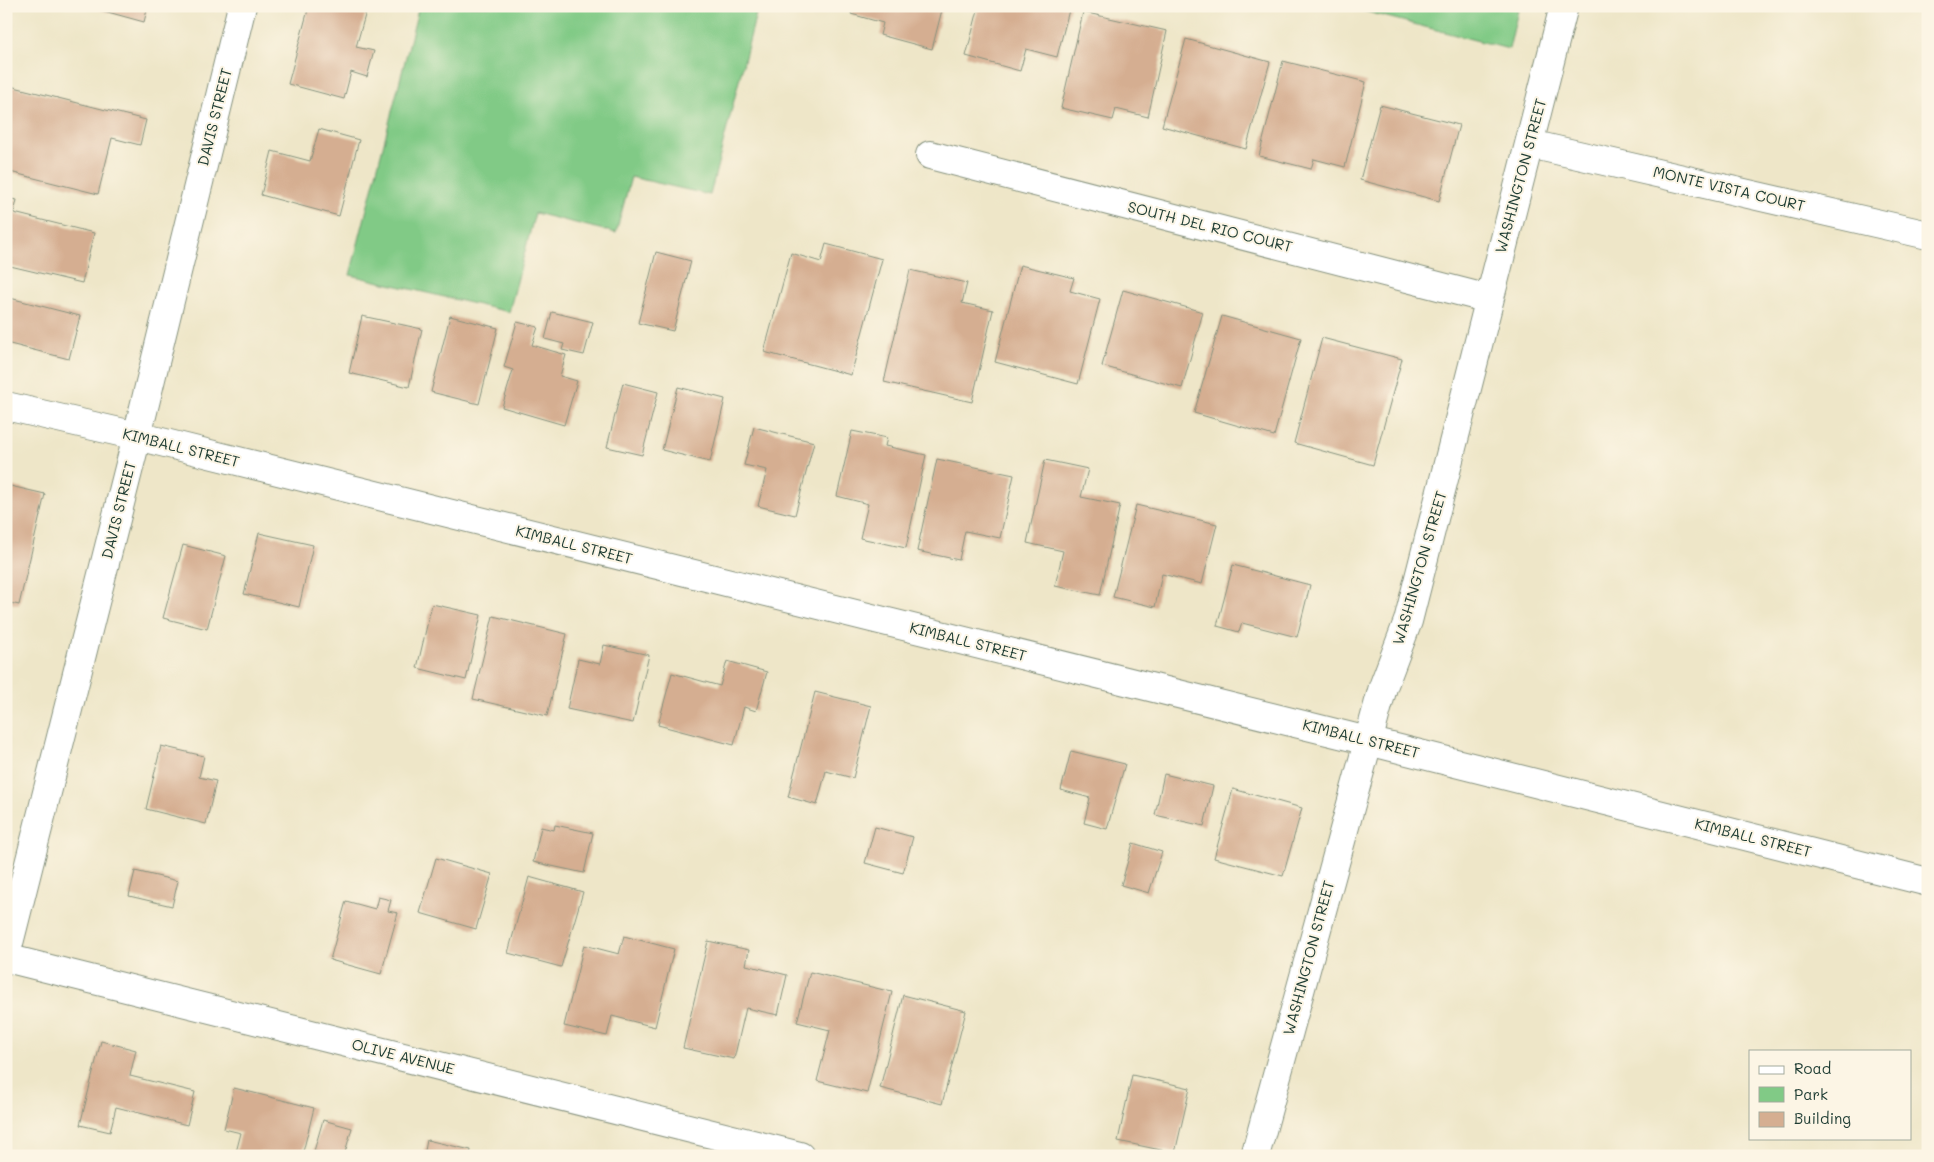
<svg xmlns="http://www.w3.org/2000/svg" width="1934" height="1162" viewBox="0 0 1934 1162" font-family="Mali,sans-serif">
<style>
.green{fill:#81ca86;stroke:#50845d}
.building{fill:#d5ae91}
.lines{fill:none;stroke-linecap:round;stroke-linejoin:round}
.minor-casing{stroke:#86927e;stroke-width:30}
.minor{stroke:#fff;stroke-width:28}
.labels{text-anchor:middle;stroke-width:4;stroke-linejoin:round;paint-order:stroke}
.street-label{font-size:15px;fill:#1f3d34;stroke:#fcf5e5}
</style>
<rect width="100%" height="100%" fill="#fcf5e5"/>
<filter id="ink" filterUnits="userSpaceOnUse"><feTurbulence type="fractalNoise" baseFrequency=".02" numOctaves="2"/><feDisplacementMap in="SourceGraphic" scale="10" xChannelSelector="R" yChannelSelector="G"/><feConvolveMatrix kernelMatrix="1 2 1 2 8 2 1 2 1" color-interpolation-filters="sRGB"/></filter>
<filter id="wash" filterUnits="userSpaceOnUse"><feTurbulence type="fractalNoise" baseFrequency=".0096" numOctaves="4" result="noise"/><feDisplacementMap in="SourceGraphic" scale="20" xChannelSelector="R" yChannelSelector="G"/><feGaussianBlur stdDeviation="1.12" result="paint"/><feColorMatrix in="noise" values="0 0 0 0 0 0 0 0 0 0 0 0 0 0 0 0 0 1.4 0 .05"/><feComposite in="paint" operator="in"/></filter>
<g filter="url(#wash)">
<rect width="100%" height="100%" fill="#eee6c8"/>
<g class="green">
<polygon points="419,6 758,6 710,195 631,177 616,233 535,213 509,312 350,275"/>
<polygon points="1345,6 1519,6 1509,49"/>
</g>
<g id="blocks">
<g class="building">
<polygon points="86,6 148,6 144,22"/>
<polygon points="309,6 359,6 367,8 356,47 374,51 367,77 351,72 344,99 288,84"/>
<polygon points="853,6 943,6 932,49 880,35 883,23 851,14"/>
<polygon points="979,6 1070,6 1057,57 1026,49 1020,71 966,56"/>
<polygon points="1083,12 1167,31 1148,117 1116,109 1113,120 1061,108"/>
<polygon points="1186,39 1270,62 1246,149 1162,126"/>
<polygon points="1283,61 1366,82 1345,167 1314,159 1311,169 1259,156"/>
<polygon points="6,85 146,120 140,145 112,138 98,194 6,171"/>
<polygon points="1380,105 1459,125 1439,201 1360,180"/>
<polygon points="319,129 359,140 339,216 261,195 272,151 310,161"/>
<polygon points="6,198 17,200 14,213 94,233 82,283 6,265"/>
<polygon points="826,244 882,259 851,375 764,352 791,253 821,262"/>
<polygon points="656,252 691,261 673,331 638,323"/>
<polygon points="1020,265 1074,278 1070,291 1100,299 1078,384 995,362"/>
<polygon points="910,270 967,283 962,303 993,310 972,402 884,382"/>
<polygon points="1123,290 1203,312 1182,388 1102,366"/>
<polygon points="6,297 80,316 69,359 6,343"/>
<polygon points="552,312 593,322 584,355 562,350 564,344 545,339"/>
<polygon points="362,316 422,329 409,387 349,373"/>
<polygon points="450,316 498,328 479,404 431,392"/>
<polygon points="1222,316 1301,338 1274,436 1194,413"/>
<polygon points="517,322 538,327 532,345 566,355 560,376 577,381 564,425 502,407 513,370 504,367"/>
<polygon points="1322,338 1402,359 1373,465 1294,443"/>
<polygon points="623,383 658,392 642,455 607,447"/>
<polygon points="678,387 725,399 710,462 662,450"/>
<polygon points="754,427 814,442 795,515 758,506 767,470 744,465"/>
<polygon points="852,431 887,438 885,446 926,455 906,548 860,538 868,504 837,496"/>
<polygon points="937,459 1014,475 1000,538 965,531 959,560 917,551"/>
<polygon points="1045,460 1088,469 1081,497 1120,505 1100,595 1055,586 1063,551 1027,543"/>
<polygon points="6,485 45,494 19,605 6,602"/>
<polygon points="1136,505 1217,524 1202,584 1162,574 1155,607 1113,597"/>
<polygon points="259,533 313,545 299,607 244,594"/>
<polygon points="183,545 226,556 207,629 163,618"/>
<polygon points="1233,565 1310,585 1297,637 1242,623 1239,632 1217,626"/>
<polygon points="432,604 481,615 466,680 417,668"/>
<polygon points="493,616 567,634 547,716 473,699"/>
<polygon points="604,645 649,655 633,723 567,709 578,659 600,664"/>
<polygon points="727,661 767,672 756,711 744,707 734,745 658,725 672,673 720,686"/>
<polygon points="815,692 871,706 853,778 826,771 817,805 788,797"/>
<polygon points="161,746 204,756 199,777 216,781 206,824 146,809"/>
<polygon points="1071,751 1125,764 1107,829 1084,823 1090,798 1061,790"/>
<polygon points="1164,774 1213,786 1204,826 1155,815"/>
<polygon points="1233,789 1302,808 1283,876 1214,858"/>
<polygon points="555,825 593,833 584,873 533,862 541,827 554,830"/>
<polygon points="875,827 913,837 903,873 865,863"/>
<polygon points="1133,843 1162,852 1149,893 1121,885"/>
<polygon points="436,858 492,874 476,929 420,913"/>
<polygon points="135,871 178,881 172,906 129,896"/>
<polygon points="529,877 583,892 561,967 508,953"/>
<polygon points="378,897 391,900 388,911 398,913 381,974 330,960 346,901 375,909"/>
<polygon points="624,936 674,949 655,1027 612,1016 607,1036 564,1026 584,945 619,954"/>
<polygon points="708,941 749,950 746,965 787,975 778,1015 746,1008 734,1059 683,1048"/>
<polygon points="810,972 892,992 867,1093 817,1081 830,1030 797,1022"/>
<polygon points="903,995 966,1011 942,1104 880,1088"/>
<polygon points="101,1041 136,1050 130,1076 195,1092 187,1125 116,1107 110,1132 80,1125"/>
<polygon points="1132,1075 1190,1088 1175,1153 1118,1141"/>
<polygon points="234,1088 314,1108 302,1156 278,1156 260,1151 259,1156 235,1156 241,1133 224,1129"/>
<polygon points="323,1120 352,1128 344,1156 329,1156 314,1151"/>
<polygon points="427,1140 471,1150 470,1156 424,1156"/>
</g>
</g>
</g>
<g filter="url(#ink)">
<use href="#blocks" fill-opacity="0" stroke="#86927e" stroke-width="1"/>
<g class="lines">
<defs>
<g id="minor">
<polyline points="1530,144 1928,235"/>
<polyline points="930,155 1489,299"/>
<polyline points="6,406 137,436 1368,741 1928,882"/>
<polyline points="6,955 137,436 242,6"/>
<polyline points="6,958 800,1156"/>
<polyline points="1255,1156 1383,687 1408,621 1564,6"/>
</g>
</defs>
<use href="#minor" class="minor-casing"/>
<use href="#minor" class="minor"/>
</g>
</g>
<g class="labels">
<g class="street-label">
<text transform="translate(215 117) rotate(-76)" y="5">DAVIS STREET</text>
<text transform="translate(1521 176) rotate(-75)" y="5">WASHINGTON STREET</text>
<text transform="translate(1729 189) rotate(13)" y="5">MONTE VISTA COURT</text>
<text transform="translate(1210 227) rotate(14)" y="5">SOUTH DEL RIO COURT</text>
<text transform="translate(181 448) rotate(14)" y="5">KIMBALL STREET</text>
<text transform="translate(119 510) rotate(-76)" y="5">DAVIS STREET</text>
<text transform="translate(574 545) rotate(14)" y="5">KIMBALL STREET</text>
<text transform="translate(1420 568) rotate(-74)" y="5">WASHINGTON STREET</text>
<text transform="translate(968 642) rotate(14)" y="5">KIMBALL STREET</text>
<text transform="translate(1361 739) rotate(14)" y="5">KIMBALL STREET</text>
<text transform="translate(1753 838) rotate(14)" y="5">KIMBALL STREET</text>
<text transform="translate(1309 958) rotate(-75)" y="5">WASHINGTON STREET</text>
<text transform="translate(403 1057) rotate(14)" y="5">OLIVE AVENUE</text>
</g>
</g>
<rect width="1934" height="1162" fill="none" stroke="#fcf5e5" stroke-width="25"/>
<rect x="1749" y="1050" width="162" height="90" fill="#fcf5e5" stroke="#a4ab9e"/>
<rect x="1759" y="1066" width="25" height="8" fill="#ffffff" stroke="#a4ab9e"/>
<text x="1794" y="1074" font-size="15" fill="#1f3d34">Road</text>
<rect x="1759" y="1087" width="25" height="15" fill="#81ca86" stroke="#a4ab9e"/>
<text x="1794" y="1100" font-size="15" fill="#1f3d34">Park</text>
<rect x="1759" y="1112" width="25" height="15" fill="#d5ae91" stroke="#a4ab9e"/>
<text x="1794" y="1124" font-size="15" fill="#1f3d34">Building</text>
</svg>
